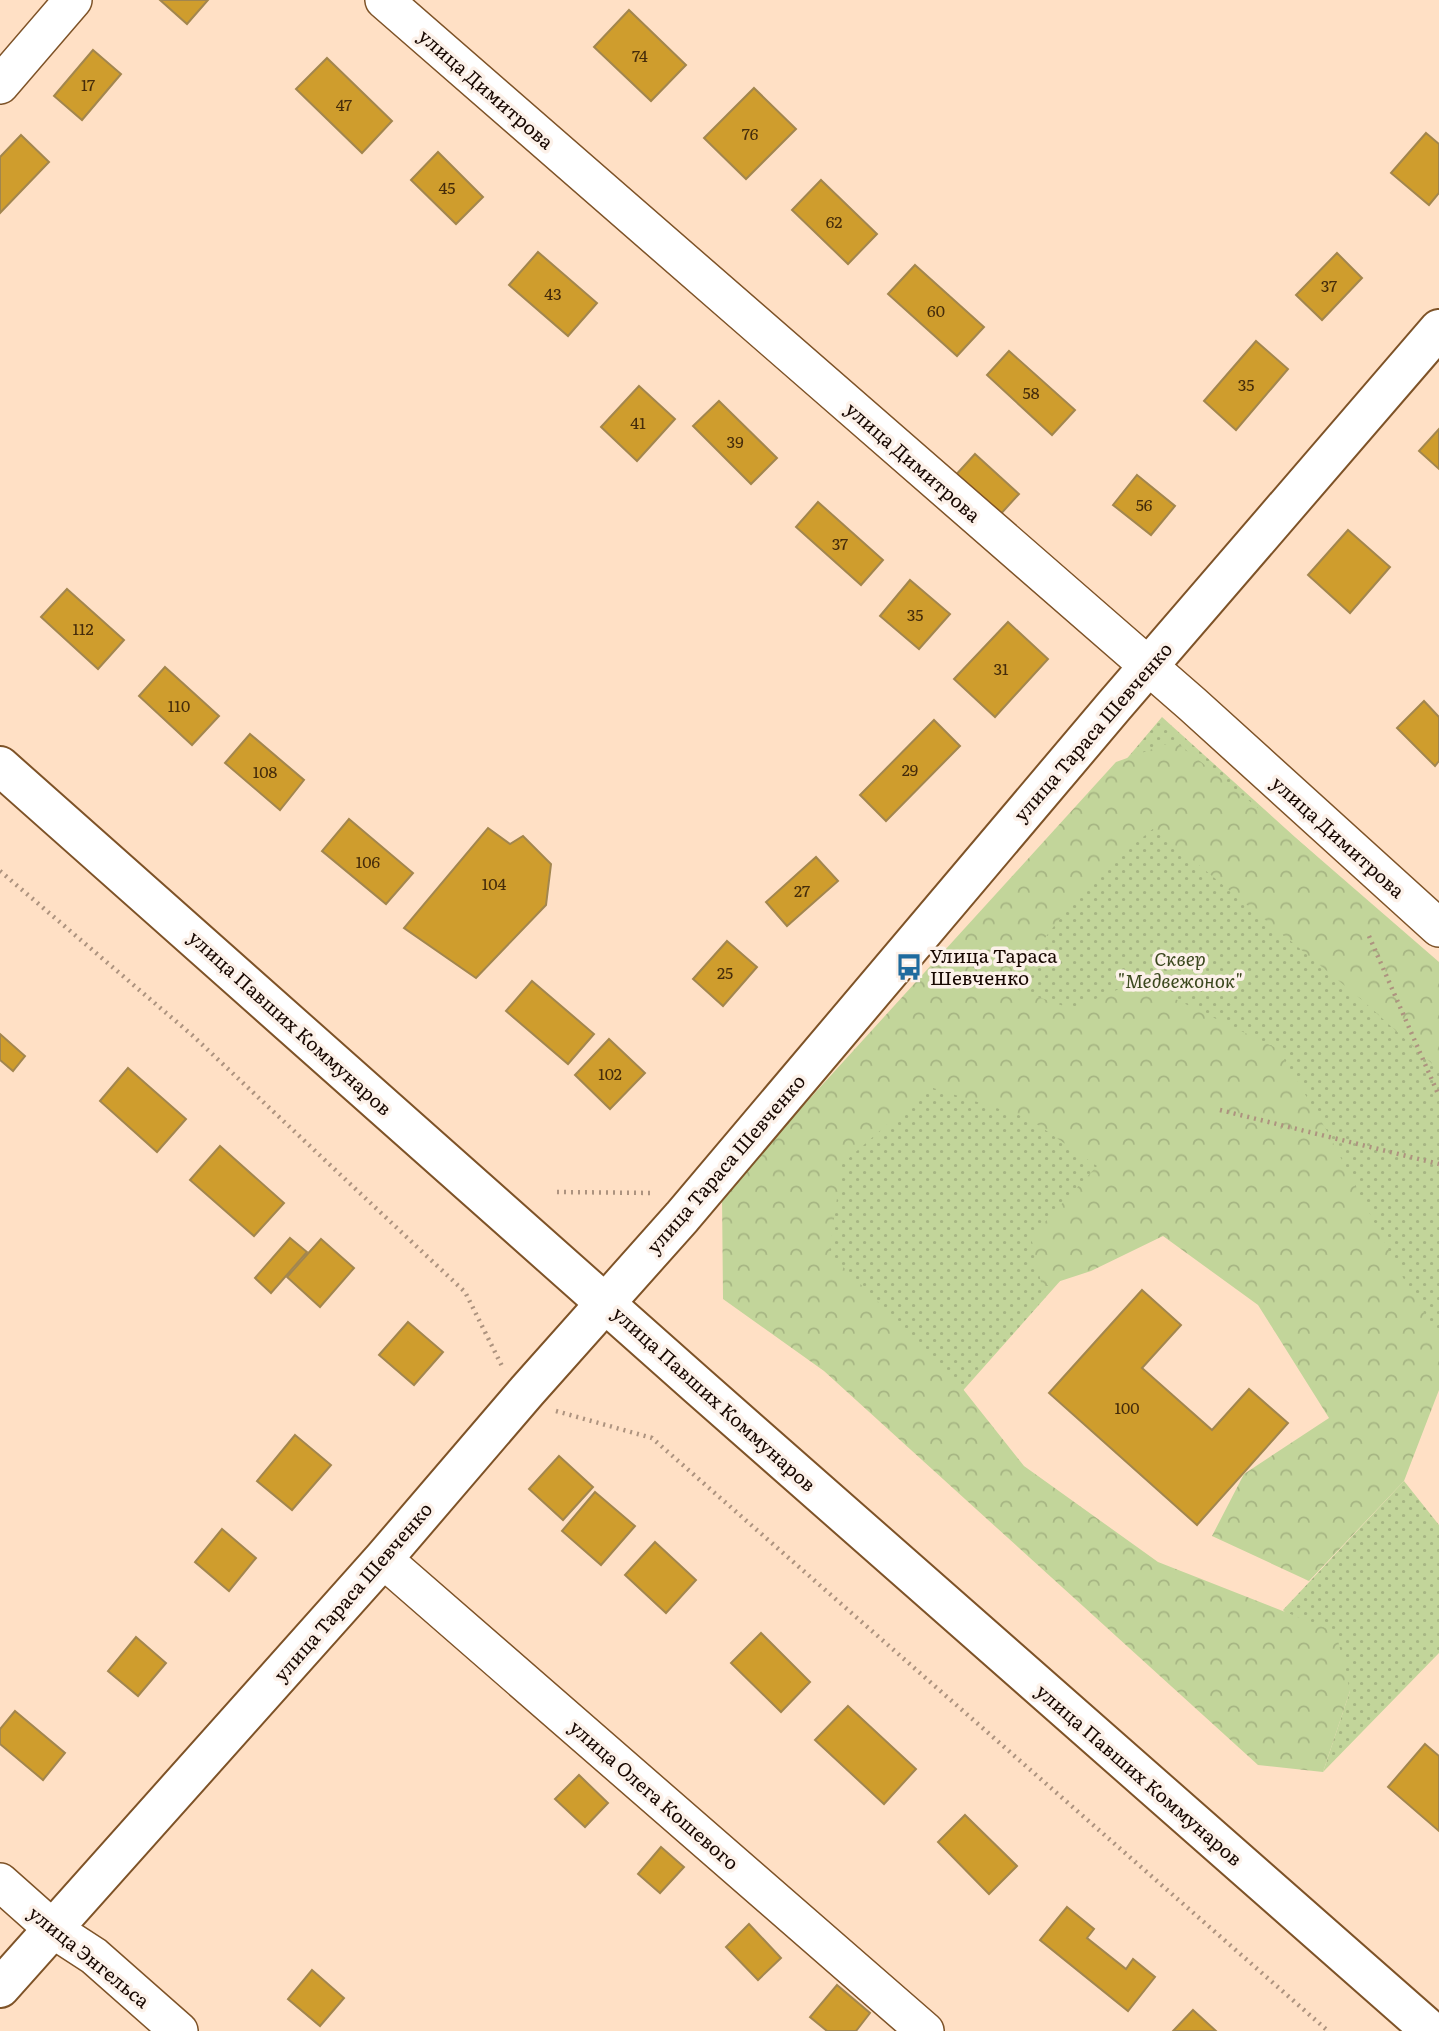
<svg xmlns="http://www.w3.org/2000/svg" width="1439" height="2031" viewBox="0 0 1439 2031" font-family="Literata,serif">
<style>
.grass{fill:url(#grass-dots)}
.forest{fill:url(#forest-crowns)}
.building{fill:#cf9d2d;stroke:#a2864e;stroke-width:2}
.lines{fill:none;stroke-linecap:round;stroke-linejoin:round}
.minor-casing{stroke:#7e5328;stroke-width:40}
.tertiary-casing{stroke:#7e5328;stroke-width:42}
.path{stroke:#ad937f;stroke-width:4.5;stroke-dasharray:2 5;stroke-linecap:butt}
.minor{stroke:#fff;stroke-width:37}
.tertiary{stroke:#fff;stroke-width:38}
.labels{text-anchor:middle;stroke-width:7;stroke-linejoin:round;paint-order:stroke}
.number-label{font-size:16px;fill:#452c0b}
.street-label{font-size:19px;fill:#170700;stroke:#fcf1e9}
.poi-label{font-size:19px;fill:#170700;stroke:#fcf1e9;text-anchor:start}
.park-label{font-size:19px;font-style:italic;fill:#3b481e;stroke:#fcf1e9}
</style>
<defs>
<pattern id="grass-dots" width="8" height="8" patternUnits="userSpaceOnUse" patternTransform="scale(1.75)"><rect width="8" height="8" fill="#c2d59a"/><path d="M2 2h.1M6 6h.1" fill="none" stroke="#a6b583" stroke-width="1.8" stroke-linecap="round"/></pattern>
<pattern id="forest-crowns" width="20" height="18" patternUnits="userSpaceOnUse" patternTransform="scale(1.75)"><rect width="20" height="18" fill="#c2d59a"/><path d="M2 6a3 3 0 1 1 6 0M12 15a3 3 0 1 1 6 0" fill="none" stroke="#a6b583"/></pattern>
</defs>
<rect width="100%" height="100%" fill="#ffe0c5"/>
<g class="grass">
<polygon points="1162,717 1439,967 1439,1376 1179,1147 951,1404 740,1216"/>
<polygon points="1404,1481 1439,1525 1439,1653 1323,1772 1350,1691 1283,1610"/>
</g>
<polygon class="forest" points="1175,741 1304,845 1439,962 1439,1070 1362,1000 1154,828 1088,882 1008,986 1072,1009 1138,981 1278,1049 1327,1131 1402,1276 1439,1337 1439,1390 1404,1481 1309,1581 1212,1536 1244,1474 1329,1418 1258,1305 1163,1236 1091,1271 1042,1287 1031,1237 1097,1166 1028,1118 930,1087 842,1164 829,1253 951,1374 1024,1466 1158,1562 1336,1632 1350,1691 1323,1772 1258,1765 824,1371 723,1299 722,1195 1116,762"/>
<g class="building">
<polygon points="160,0 208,0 187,24"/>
<polygon points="629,10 686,65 651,101 594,47"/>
<polygon points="93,50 121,74 82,120 54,96"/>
<polygon points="327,58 392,121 362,153 296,89"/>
<polygon points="754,88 796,129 746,179 704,138"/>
<polygon points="1426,133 1439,144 1439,193 1429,205 1391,173"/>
<polygon points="21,135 49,162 0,213 0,157"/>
<polygon points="438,152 483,197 456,224 411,180"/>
<polygon points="821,180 877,234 848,264 792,210"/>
<polygon points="538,252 597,303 568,336 509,285"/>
<polygon points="1337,253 1362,278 1322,320 1296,295"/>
<polygon points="915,265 984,327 957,356 888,294"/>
<polygon points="1256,341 1288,369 1236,430 1204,401"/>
<polygon points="1009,351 1075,410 1052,435 987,375"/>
<polygon points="639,386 675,419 637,461 601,427"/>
<polygon points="719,401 777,458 751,484 693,426"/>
<polygon points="1439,429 1439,469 1419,451"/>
<polygon points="975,454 1019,494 997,518 953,478"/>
<polygon points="1137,475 1175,506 1151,535 1113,505"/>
<polygon points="818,502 883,560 861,585 796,527"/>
<polygon points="1348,530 1390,567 1350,613 1308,575"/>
<polygon points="910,580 950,614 919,649 880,616"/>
<polygon points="67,589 124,640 98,669 41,617"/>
<polygon points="1008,622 1048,659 995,717 954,679"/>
<polygon points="165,667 219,716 192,745 139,696"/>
<polygon points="1424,701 1439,717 1439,761 1435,766 1397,728"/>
<polygon points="934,720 960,746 886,821 860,795"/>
<polygon points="250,734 304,780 280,810 225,763"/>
<polygon points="349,819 413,873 386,904 322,851"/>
<polygon points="488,828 510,844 523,836 551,864 546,905 476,978 404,928"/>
<polygon points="816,857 838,881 787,926 766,902"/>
<polygon points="727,941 757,967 723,1006 693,979"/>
<polygon points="532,981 594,1034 568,1064 506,1011"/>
<polygon points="0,1034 25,1056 13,1071 0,1060"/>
<polygon points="609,1039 645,1073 610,1109 575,1075"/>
<polygon points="128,1068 186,1119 157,1152 100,1101"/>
<polygon points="220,1146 284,1203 254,1236 190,1180"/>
<polygon points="290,1238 307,1252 271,1293 255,1278"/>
<polygon points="321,1239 354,1268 320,1307 287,1277"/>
<polygon points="1142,1290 1181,1325 1142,1368 1212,1430 1249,1389 1288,1423 1197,1525 1049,1393"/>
<polygon points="408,1322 443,1352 414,1385 379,1355"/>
<polygon points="295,1435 331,1465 292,1510 257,1481"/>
<polygon points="559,1456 593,1487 563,1520 529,1489"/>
<polygon points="595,1492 635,1526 601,1565 562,1531"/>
<polygon points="222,1529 256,1558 229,1591 195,1562"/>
<polygon points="655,1542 696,1580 666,1613 625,1575"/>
<polygon points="761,1633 810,1682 781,1712 731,1663"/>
<polygon points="136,1637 166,1663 138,1696 108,1671"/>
<polygon points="848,1706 916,1769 884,1804 815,1740"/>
<polygon points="15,1711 65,1753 43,1780 0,1744 0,1729"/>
<polygon points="1425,1744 1439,1756 1439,1831 1388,1787"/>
<polygon points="579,1775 608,1803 585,1827 555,1799"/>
<polygon points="965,1815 1017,1866 989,1894 938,1842"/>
<polygon points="661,1847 684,1867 660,1893 638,1874"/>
<polygon points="1067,1907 1094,1929 1087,1938 1126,1969 1133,1959 1155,1977 1128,2011 1040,1940"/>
<polygon points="749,1924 781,1958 758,1980 726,1947"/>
<polygon points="312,1970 344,1998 320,2026 288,1999"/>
<polygon points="837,1985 870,2013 856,2031 827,2031 810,2017"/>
<polygon points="1193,2010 1216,2031 1173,2031"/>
</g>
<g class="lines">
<defs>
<g id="minor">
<polyline points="384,0 1192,704 1439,928"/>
<polyline points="0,85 73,0"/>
<polyline points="383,1559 925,2031"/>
<polyline points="0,1882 54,1930 94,1956 179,2031"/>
</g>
<g id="tertiary">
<polyline points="0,766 697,1385 1431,2031"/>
<polyline points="0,1988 383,1559 527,1391 682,1217 1114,706 1439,329"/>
</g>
</defs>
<use href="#minor" class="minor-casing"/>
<use href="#tertiary" class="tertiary-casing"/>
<g class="path">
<polyline points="0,871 192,1035 465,1292 502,1366"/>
<polyline points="1369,936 1439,1096"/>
<polyline points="1220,1110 1439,1164"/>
<polyline points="557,1192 655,1193"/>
<polyline points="556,1411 652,1438 1328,2031"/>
</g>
<use href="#minor" class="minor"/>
<use href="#tertiary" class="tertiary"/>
</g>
<defs>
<symbol id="bus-bare" viewBox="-9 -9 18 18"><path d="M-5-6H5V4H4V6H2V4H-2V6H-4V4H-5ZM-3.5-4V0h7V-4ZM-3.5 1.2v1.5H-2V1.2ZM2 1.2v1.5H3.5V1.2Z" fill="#1f6b9e" stroke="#fcf1e9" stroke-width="2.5" paint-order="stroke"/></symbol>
</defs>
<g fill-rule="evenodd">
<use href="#bus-bare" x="890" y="948" width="38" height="38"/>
</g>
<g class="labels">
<g class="number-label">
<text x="640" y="62">74</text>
<text x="88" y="91">17</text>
<text x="344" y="111">47</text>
<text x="750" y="140">76</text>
<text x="447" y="194">45</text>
<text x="834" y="228">62</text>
<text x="1329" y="292">37</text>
<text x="553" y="300">43</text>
<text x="936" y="317">60</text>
<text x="1246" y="391">35</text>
<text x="1031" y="399">58</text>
<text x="638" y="429">41</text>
<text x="735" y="448">39</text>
<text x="1144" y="511">56</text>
<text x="840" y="550">37</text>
<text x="915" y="621">35</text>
<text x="83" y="635">112</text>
<text x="1001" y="675">31</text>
<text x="179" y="712">110</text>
<text x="910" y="776">29</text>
<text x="265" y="778">108</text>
<text x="368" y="868">106</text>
<text x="494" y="890">104</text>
<text x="802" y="897">27</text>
<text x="725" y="979">25</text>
<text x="610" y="1080">102</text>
<text x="1127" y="1414">100</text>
</g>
<g class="street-label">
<text transform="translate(486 89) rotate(41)" y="7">улица Димитрова</text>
<text transform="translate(913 462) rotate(41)" y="7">улица Димитрова</text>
<text transform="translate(1093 732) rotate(-49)" y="7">улица Тараса Шевченко</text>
<text transform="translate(1338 837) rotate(42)" y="7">улица Димитрова</text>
<text transform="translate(290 1023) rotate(42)" y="7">улица Павших Коммунаров</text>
<text transform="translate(726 1164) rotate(-49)" y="7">улица Тараса Шевченко</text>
<text transform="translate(714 1399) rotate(42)" y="7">улица Павших Коммунаров</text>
<text transform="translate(353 1592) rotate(-49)" y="7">улица Тараса Шевченко</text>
<text transform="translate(1139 1775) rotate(41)" y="7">улица Павших Коммунаров</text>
<text transform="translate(654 1795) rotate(41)" y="7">улица Олега Кошевого</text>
<text transform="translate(89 1957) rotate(39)" y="7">улица Энгельса</text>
</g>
<g class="poi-label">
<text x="930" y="963">Улица Тараса<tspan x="930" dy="22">Шевченко</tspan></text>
</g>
<g class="park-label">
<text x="1180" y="966">Сквер<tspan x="1180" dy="22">"Медвежонок"</tspan></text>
</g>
</g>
</svg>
